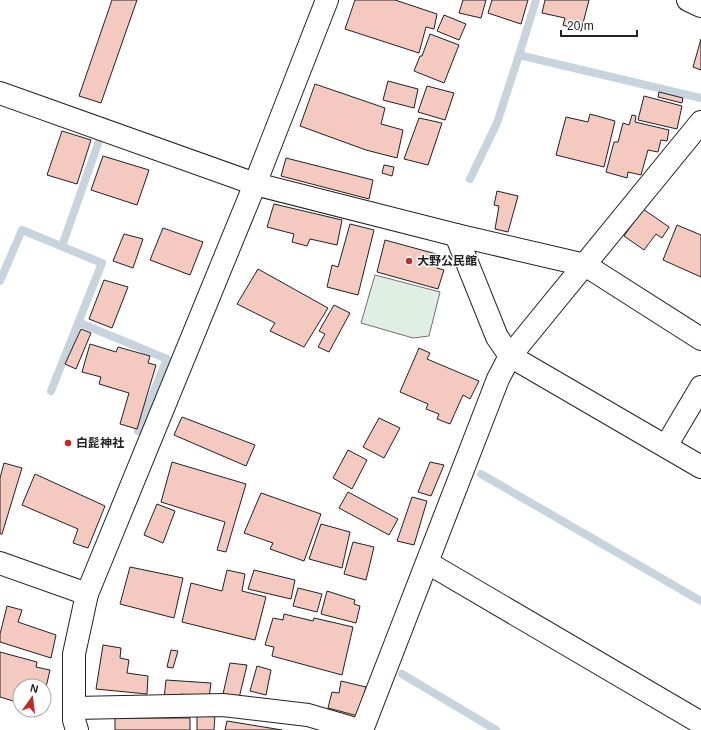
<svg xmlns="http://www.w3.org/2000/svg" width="701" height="730" viewBox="0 0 701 730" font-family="Arial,'Noto Sans JP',sans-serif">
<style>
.green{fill:#e0efe3;stroke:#6f6f6f}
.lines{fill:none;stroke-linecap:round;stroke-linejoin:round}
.stream{stroke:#c7d3dd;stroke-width:8}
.building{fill:#f3c9c0;stroke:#222}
.minor-casing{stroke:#222;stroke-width:24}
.tertiary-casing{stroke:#222;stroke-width:24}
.minor{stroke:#fff;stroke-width:22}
.tertiary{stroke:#fff;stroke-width:22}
.poi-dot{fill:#c62828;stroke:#fff;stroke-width:1.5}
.labels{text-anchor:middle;stroke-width:3;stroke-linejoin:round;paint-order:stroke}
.poi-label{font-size:12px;font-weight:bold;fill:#222;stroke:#fff;text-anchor:start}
</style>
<rect width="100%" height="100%" fill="#fff"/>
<polygon class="green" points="375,275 440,292 429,336 413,338 361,323"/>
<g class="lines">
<g class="stream">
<polyline points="536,0 519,55 701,98"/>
<polyline points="470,179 497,123 519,55"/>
<polyline points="62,246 100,138"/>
<polyline points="0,281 22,230 102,263 51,391"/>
<polyline points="80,323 167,359 138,431"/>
<polyline points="481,474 701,601"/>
<polyline points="402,674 496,730"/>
</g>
</g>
<g class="building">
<polygon points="112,0 137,0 101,103 79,96"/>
<polygon points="355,0 395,0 437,14 434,29 426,27 419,53 345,29"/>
<polygon points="463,0 486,0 481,18 459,13"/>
<polygon points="492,0 528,0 521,24 488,13"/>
<polygon points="545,0 589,0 581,31 563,25 565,18 542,13"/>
<polygon points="444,15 466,24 459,40 437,31"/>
<polygon points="430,34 459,45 444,83 414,71 420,56 422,56"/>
<polygon points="701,39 701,70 693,67"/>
<polygon points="388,81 418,89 414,108 383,100"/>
<polygon points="315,84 385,108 381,124 403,130 397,158 366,150 300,126"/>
<polygon points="427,86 454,93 445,120 418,112"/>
<polygon points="659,92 683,98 682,103 658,97"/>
<polygon points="644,96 682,106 677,129 638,120"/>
<polygon points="590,114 615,121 604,167 556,155 566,117 588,122"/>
<polygon points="632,115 636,116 635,122 669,130 667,141 661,140 658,152 648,150 641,175 628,172 627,178 606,172 614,142 618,142 623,123 629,125"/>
<polygon points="419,118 442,123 428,165 404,159"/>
<polygon points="62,131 91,140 77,184 47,175"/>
<polygon points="103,156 149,170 137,205 91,190"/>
<polygon points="286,158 373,180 369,199 281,176"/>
<polygon points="384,165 394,167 392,176 382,173"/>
<polygon points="497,191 518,196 508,232 495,229 499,206 494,205"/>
<polygon points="274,204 342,220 337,245 310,239 307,246 292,242 294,234 267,227"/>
<polygon points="643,209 669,227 662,238 656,234 644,250 624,236"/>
<polygon points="350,224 374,230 358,295 327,287 332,265 338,267"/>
<polygon points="677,225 701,235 701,277 663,260"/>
<polygon points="163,228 203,242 190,275 150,260"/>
<polygon points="124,234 143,239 133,268 113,261"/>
<polygon points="385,240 440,255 437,268 444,270 438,289 377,272"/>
<polygon points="258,269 328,308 304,347 270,331 275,323 237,304"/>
<polygon points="104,280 128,287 112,328 89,319"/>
<polygon points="334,305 350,313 329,352 318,347 325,334 319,331"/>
<polygon points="81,329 91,333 76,369 65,364"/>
<polygon points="90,344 116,352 118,347 150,356 148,363 156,365 137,429 120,424 129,393 99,384 101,377 82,372"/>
<polygon points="419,348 430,353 427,359 479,381 470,399 463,395 450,424 437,419 439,414 426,409 428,404 400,392"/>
<polygon points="182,417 255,445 246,466 174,435"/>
<polygon points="379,418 400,428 384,458 363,447"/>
<polygon points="348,450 367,460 352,489 333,478"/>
<polygon points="172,462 246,484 226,552 217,550 225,522 161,502"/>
<polygon points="430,462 444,465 431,496 418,492"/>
<polygon points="4,463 22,468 2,534 0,534 0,478"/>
<polygon points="35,474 105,506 88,548 73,543 78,529 22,505"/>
<polygon points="348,492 398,519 389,535 339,508"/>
<polygon points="261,493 321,514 304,561 270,549 273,543 244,533"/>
<polygon points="412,497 427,501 414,545 397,541"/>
<polygon points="157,504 175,511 163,543 144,535"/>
<polygon points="321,524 350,532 342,568 309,559"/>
<polygon points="353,542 374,547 366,580 344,574"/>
<polygon points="130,567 183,578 174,618 120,604"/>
<polygon points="227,570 245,574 242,591 266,597 255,640 182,622 191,583 222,591"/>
<polygon points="254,570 295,580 291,599 248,589"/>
<polygon points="298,588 322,594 317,612 293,606"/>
<polygon points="327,591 355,600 354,604 360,606 356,623 321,614"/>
<polygon points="7,606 22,610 18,622 56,635 51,658 0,642 0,634"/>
<polygon points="284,614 313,621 314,618 353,627 342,675 272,656 274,647 265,645 273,618 283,620"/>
<polygon points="103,645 121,648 120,658 129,660 127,673 148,676 147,694 96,689"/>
<polygon points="171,650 178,651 173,668 167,667"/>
<polygon points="0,652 37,662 36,667 50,670 44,696 44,686 20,686 20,703 0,697"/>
<polygon points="230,663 247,665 239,698 223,694"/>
<polygon points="257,666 271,670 266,695 250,691"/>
<polygon points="166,680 211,683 209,698 181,694 180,700 164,699"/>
<polygon points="341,681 366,687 358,716 328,708 332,692 339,693"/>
<polygon points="197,713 215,714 214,730 197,730"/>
<rect x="115" y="718" width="75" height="12"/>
<polygon points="227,721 282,730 225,730"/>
</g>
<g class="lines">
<defs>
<g id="minor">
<polyline points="688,0 701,6"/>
<polyline points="0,93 255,184 456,235 497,337 510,356 701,467"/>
<polyline points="456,235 585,265 701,339"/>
<polyline points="666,446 701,387"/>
<polyline points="428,563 701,723"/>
<polyline points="74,708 223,705 308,715 359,730"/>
<polyline points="362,730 498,379 510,356 701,122"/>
</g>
<g id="tertiary">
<polyline points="0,563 87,594"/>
<polyline points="77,730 74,720 74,654 87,594 255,184 327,0"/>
</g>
</defs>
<use href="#minor" class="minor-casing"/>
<use href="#tertiary" class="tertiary-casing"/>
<use href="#minor" class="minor"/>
<use href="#tertiary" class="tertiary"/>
</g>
<g class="poi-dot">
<circle cx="409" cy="261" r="4"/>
<circle cx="68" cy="443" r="4"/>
</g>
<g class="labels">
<g class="poi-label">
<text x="417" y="265">大野公民館</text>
<text x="76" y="447">白髭神社</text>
</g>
</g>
<g transform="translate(32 698) rotate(14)"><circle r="19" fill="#ffffff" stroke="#a7a7a7"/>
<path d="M0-3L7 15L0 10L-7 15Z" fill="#c62828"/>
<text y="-6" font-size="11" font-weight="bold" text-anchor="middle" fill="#222222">N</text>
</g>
<path d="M561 30v6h76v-6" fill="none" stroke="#222222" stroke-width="2"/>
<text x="567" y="30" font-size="12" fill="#222222" stroke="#ffffff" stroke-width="3" paint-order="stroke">20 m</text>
</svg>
